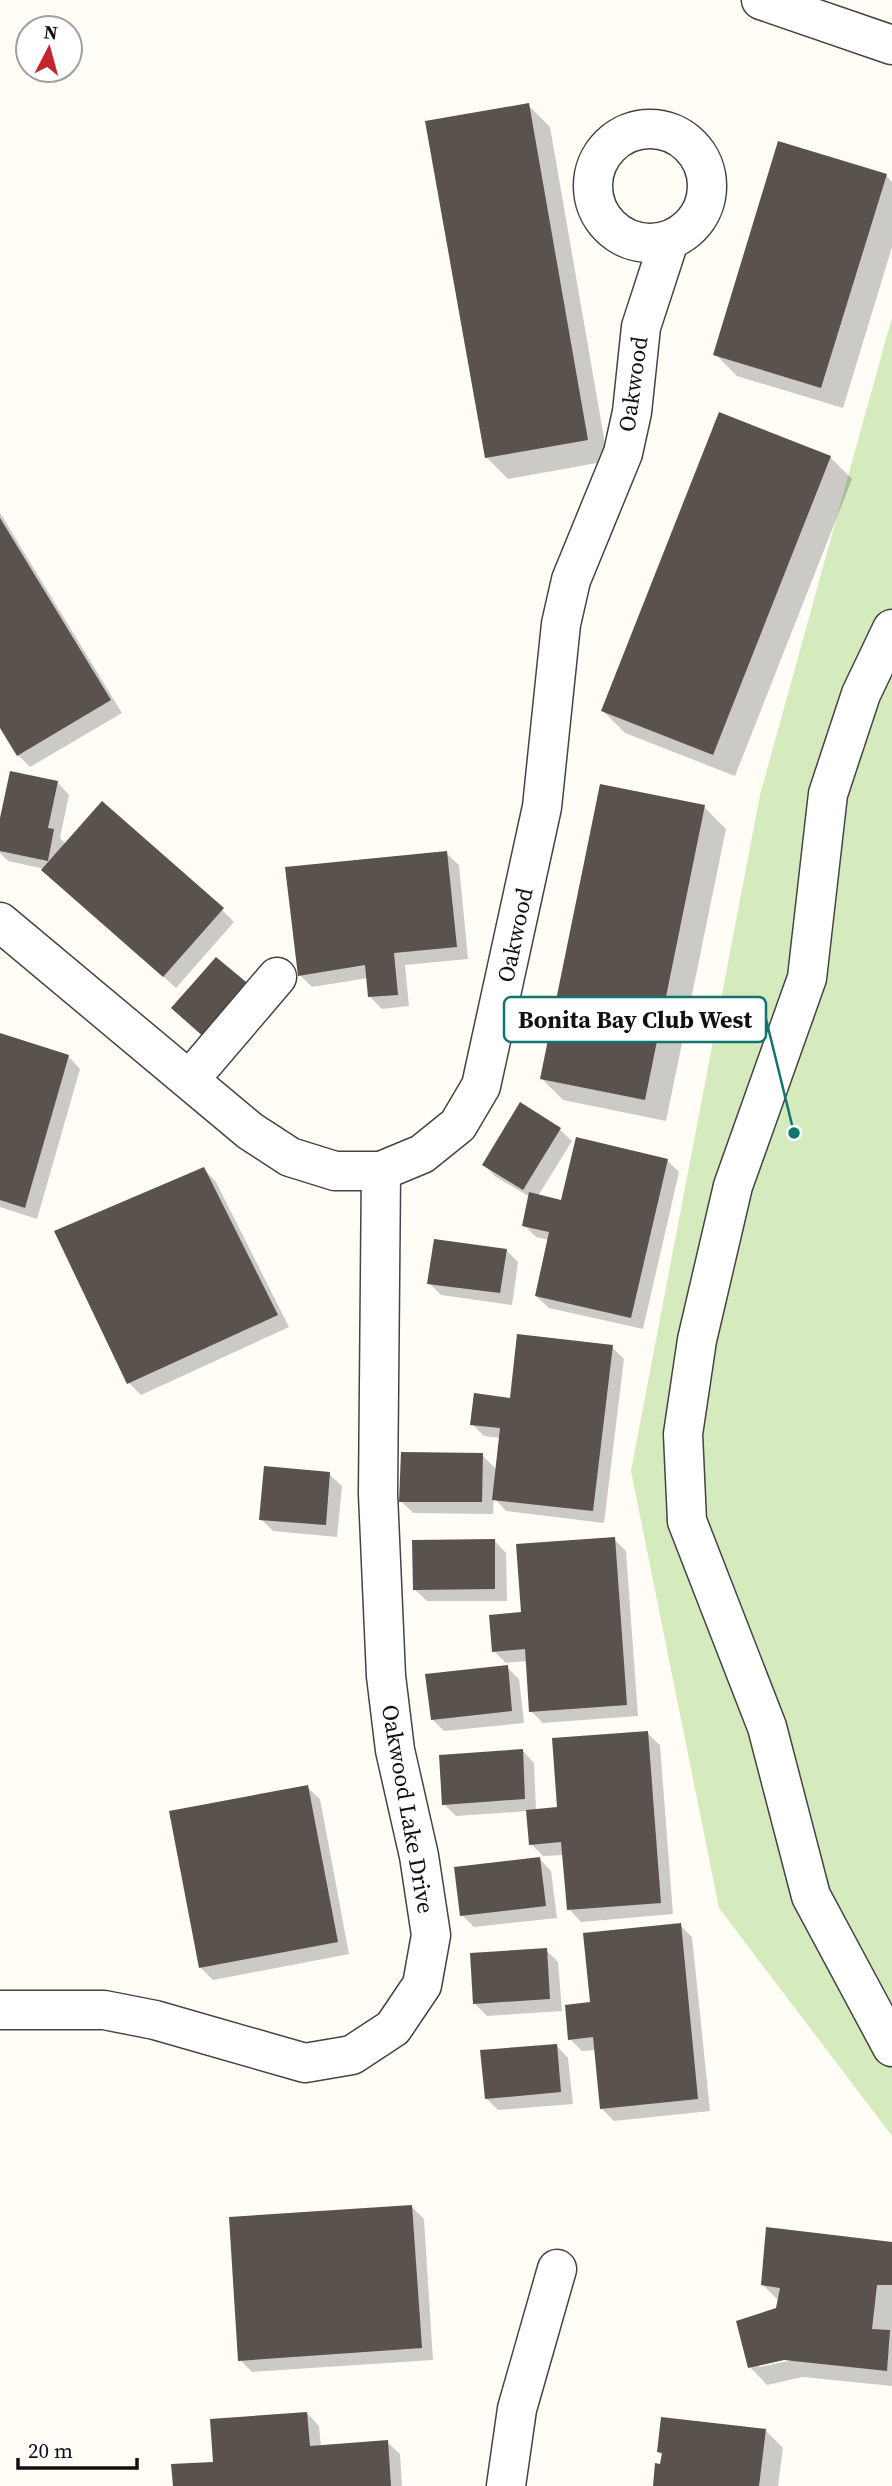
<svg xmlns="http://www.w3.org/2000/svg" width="892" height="2486" viewBox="0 0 892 2486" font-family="'Source Serif 4',serif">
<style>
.green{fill:#d5ebbd}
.shadow{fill:#0003;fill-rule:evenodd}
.building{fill:#5a524d}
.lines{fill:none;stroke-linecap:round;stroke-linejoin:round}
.minor-casing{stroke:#444;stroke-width:41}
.minor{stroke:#fff;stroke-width:38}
.labels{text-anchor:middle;stroke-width:7;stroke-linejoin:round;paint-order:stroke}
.street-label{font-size:23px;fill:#111;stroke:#fff}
.leader{fill:none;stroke:#0f766e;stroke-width:2.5}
.callout-dot{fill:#0f766e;stroke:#fff;stroke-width:2.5}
.callout{fill:#fff;stroke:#0f766e;stroke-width:2.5}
.callout-label{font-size:24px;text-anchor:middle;font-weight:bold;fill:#111}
</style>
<rect width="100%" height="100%" fill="#fffdf5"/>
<polygon class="green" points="892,317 892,2136 719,1908 631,1471 760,795"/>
<g class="shadow">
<polygon points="528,105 550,127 608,461 508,479 486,457"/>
<polygon points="886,175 892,182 892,247 843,408 737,376 715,354"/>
<polygon points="830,457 852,479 735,776 625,733 603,711"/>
<polygon points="0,513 122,713 30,767 18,755 0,725"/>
<polygon points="57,782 69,795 60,838 66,844 222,910 234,922 176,988 45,869 8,861 0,853 0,827"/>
<polygon points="704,807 726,829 666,1121 563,1100 541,1078"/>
<polygon points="446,853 459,865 468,959 405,965 409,1006 382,1009 370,997 368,978 312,987 300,975"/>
<polygon points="0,1035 68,1056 80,1069 37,1219 0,1207"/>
<polygon points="559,1129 572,1141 538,1196 563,1202 667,1160 679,1172 643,1329 549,1308 536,1296 549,1240 536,1237 524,1225 530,1197 496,1177 484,1165"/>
<polygon points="204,1169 216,1182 289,1327 141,1395 129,1383"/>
<polygon points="506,1250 518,1262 512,1305 441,1295 429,1283"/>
<polygon points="612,1347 624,1359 604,1523 506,1511 494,1498 493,1514 413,1513 401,1501 482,1455 497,1470 501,1438 484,1436 472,1424"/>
<polygon points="329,1474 342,1486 337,1537 273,1531 261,1519"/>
<polygon points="614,1539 626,1551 638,1716 543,1723 531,1711 527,1661 506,1663 494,1651 523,1614"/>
<polygon points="494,1540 506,1553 507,1601 427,1601 414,1589"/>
<polygon points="507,1667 519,1679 524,1723 444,1731 432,1719"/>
<polygon points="647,1733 660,1745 673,1914 581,1922 569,1909 564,1855 543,1856 531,1844 528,1811 456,1816 444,1804 522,1750 534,1763 536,1810 559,1808"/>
<polygon points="307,1787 320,1799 349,1954 213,1980 201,1968"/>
<polygon points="539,1858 551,1871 557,1918 474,1927 462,1915"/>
<polygon points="680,1925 692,1937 710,2111 614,2121 602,2109 596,2050 582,2051 570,2039 592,2004"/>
<polygon points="546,1950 558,1962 562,2011 487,2016 475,2004"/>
<polygon points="556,2045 568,2058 573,2104 498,2110 486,2098"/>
<polygon points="412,2207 424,2219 433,2360 252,2372 240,2360"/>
<path d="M 892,2244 L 892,2386 L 803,2377 L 767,2385 L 750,2367 L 779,2301 L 763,2285 ZM 793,2357 L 793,2360 L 759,2367 L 759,2364 Z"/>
<polygon points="307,2413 319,2426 321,2447 387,2442 400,2454 402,2486 175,2486"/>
<polygon points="765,2430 783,2448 778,2486 655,2486 663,2456 659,2452"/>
</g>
<g class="building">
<polygon points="529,103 588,440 485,458 425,121"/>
<polygon points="778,141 887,174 821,388 713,355"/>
<polygon points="719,412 831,456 713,755 601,711"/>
<polygon points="0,518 111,700 17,756 0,728"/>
<polygon points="10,771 58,781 48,828 54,829 48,861 0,851 0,818"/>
<polygon points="600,784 705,805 645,1100 540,1079"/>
<polygon points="102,801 224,908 163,977 41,870"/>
<polygon points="447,851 457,947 394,953 398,995 368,997 365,965 298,976 285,867"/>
<polygon points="216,957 251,986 205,1038 171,1008"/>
<polygon points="0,1033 69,1055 25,1208 0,1200"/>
<polygon points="520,1102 561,1128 523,1190 482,1165"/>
<polygon points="576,1137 668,1159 631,1318 535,1296 549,1232 522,1226 529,1192 561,1200"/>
<polygon points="204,1167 278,1315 127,1384 54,1231"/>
<polygon points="434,1239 507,1249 500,1293 427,1284"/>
<polygon points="517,1334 613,1345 593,1511 492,1500 500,1428 470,1425 474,1393 510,1398"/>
<polygon points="401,1452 483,1453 482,1502 399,1502"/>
<polygon points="264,1466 330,1472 326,1525 259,1520"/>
<polygon points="615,1537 627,1705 529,1712 525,1649 492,1652 489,1615 521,1612 516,1544"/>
<polygon points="495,1539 495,1589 413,1590 412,1540"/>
<polygon points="508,1665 512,1711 431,1720 425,1674"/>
<polygon points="648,1731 661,1903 567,1910 561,1842 529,1845 526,1810 557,1807 552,1738"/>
<polygon points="523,1749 525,1799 442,1805 439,1755"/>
<polygon points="308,1785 338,1942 199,1968 169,1811"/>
<polygon points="540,1857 546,1906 460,1916 454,1867"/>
<polygon points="681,1923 698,2099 600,2109 593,2037 568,2040 565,2005 590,2002 583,1933"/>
<polygon points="547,1948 550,1999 473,2004 470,1953"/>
<polygon points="557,2044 561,2092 485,2099 480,2050"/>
<polygon points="412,2205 422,2348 238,2361 229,2217"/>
<polygon points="766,2227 892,2242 892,2285 877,2285 872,2329 890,2330 887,2371 784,2360 748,2368 736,2321 776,2308 780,2288 761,2285"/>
<polygon points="307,2412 310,2446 388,2440 391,2486 173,2486 171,2464 213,2462 210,2419"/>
<polygon points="661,2417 766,2429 759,2486 653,2486 655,2463 660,2464 662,2453 657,2452"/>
</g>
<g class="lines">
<defs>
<g id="minor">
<polyline points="761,0 892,45"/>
<circle cx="650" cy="186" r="57"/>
<polyline points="892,629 861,694 828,794 807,978 733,1186 697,1340 683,1434 687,1521 767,1727 811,1896 892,2047"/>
<polyline points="0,922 250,1131 290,1157 335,1171 381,1171 422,1154 458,1125 481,1086 542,807 561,624 571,580 623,453 632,412 641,327 669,241"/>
<polyline points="190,1079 277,977"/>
<polyline points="0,2010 104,2010 155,2020 305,2063 352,2055 393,2028 422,1985 431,1935 419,1856 395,1750 386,1676 378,1494 381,1171"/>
<polyline points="506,2486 517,2409 557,2269"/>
</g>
</defs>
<use href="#minor" class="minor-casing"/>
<use href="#minor" class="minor"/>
</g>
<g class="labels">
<g class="street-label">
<text transform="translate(633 384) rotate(-82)" y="8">Oakwood</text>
<text transform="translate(515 935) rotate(-78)" y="8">Oakwood</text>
<text transform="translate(408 1809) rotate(80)" y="8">Oakwood Lake Drive</text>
</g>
</g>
<path class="leader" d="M794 1133L766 1019"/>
<circle class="callout-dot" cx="794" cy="1133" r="7"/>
<rect class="callout" x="504" y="997" width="262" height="45" rx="7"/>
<g class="callout-label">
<text x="635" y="1028">Bonita Bay Club West</text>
</g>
<g transform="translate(49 49) rotate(6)"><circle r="33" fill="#ffffff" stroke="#a0a0a0" stroke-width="2"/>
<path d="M0-5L12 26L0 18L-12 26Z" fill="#c4262e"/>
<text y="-10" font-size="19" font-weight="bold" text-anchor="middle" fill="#111111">N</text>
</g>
<path d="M18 2458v10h119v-10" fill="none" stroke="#111111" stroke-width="3.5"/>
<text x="28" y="2458" font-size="21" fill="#111111" stroke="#ffffff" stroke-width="5" paint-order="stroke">20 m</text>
</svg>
